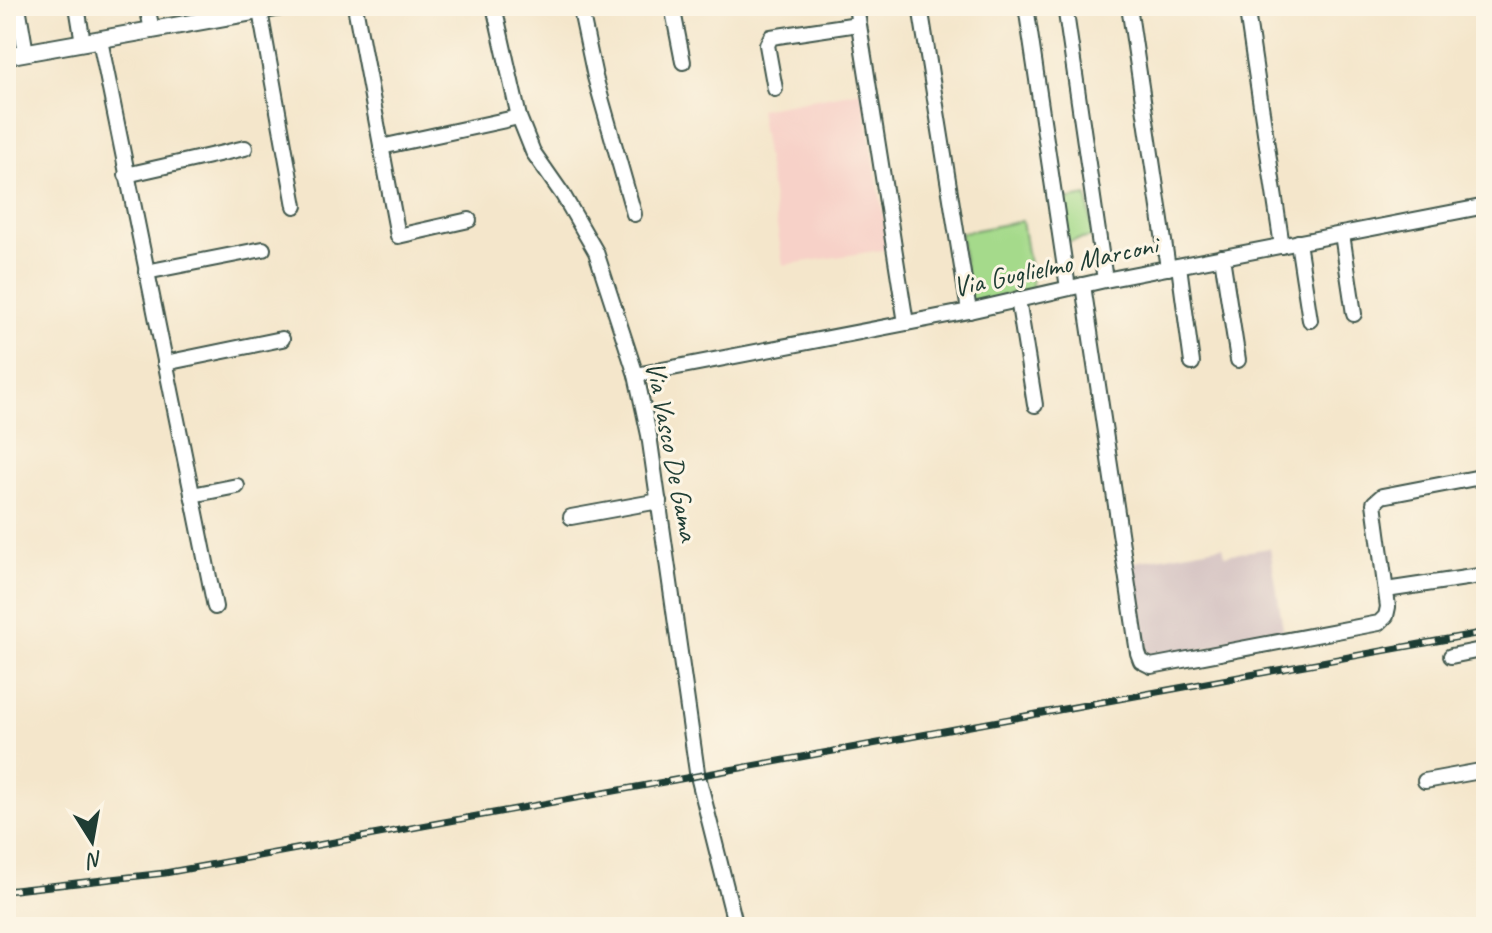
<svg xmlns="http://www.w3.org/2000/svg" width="1492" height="933" viewBox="0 0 1492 933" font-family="Caveat,sans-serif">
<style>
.built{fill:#f7d1c8}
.industrial{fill:#d2bfc0}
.green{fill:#a5da8b;stroke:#628c60;stroke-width:2}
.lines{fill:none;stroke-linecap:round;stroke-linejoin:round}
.minor-casing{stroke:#3f564b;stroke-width:18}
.tertiary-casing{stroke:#3f564b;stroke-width:20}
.minor{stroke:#fff;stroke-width:14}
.tertiary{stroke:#fff;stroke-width:16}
.rail-casing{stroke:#1f3d34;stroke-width:7}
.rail{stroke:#fcf5e5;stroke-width:4;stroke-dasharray:12;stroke-linecap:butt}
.labels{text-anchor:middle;stroke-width:6;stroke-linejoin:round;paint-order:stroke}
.street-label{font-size:28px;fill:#1f3d34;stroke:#fcf5e5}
</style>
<rect width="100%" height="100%" fill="#fcf5e5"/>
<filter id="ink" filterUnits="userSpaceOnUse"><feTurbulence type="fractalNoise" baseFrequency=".0125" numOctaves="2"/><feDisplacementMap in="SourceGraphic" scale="16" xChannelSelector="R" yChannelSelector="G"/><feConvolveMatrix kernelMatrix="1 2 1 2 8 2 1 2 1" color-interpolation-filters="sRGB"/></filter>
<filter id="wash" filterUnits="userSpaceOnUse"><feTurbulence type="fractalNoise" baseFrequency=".006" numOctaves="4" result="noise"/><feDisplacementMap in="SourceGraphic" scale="32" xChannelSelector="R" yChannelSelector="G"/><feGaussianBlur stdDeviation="1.8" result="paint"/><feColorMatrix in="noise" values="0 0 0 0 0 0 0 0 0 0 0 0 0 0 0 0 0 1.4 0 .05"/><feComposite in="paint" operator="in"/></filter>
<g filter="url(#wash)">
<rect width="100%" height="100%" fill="#f4e6cb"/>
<polygon class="built" points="862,91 889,249 783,265 759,109"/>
<polygon class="industrial" points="1223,546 1225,555 1270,548 1284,634 1150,659 1143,653 1129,563"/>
<g class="green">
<polygon points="1087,196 1093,237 1066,242 1059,201"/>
<polygon points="1022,221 1033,289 970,303 960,233"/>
</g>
</g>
<g filter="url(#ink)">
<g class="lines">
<defs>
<g id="minor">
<polyline points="18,6 26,53"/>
<polyline points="77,6 83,43"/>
<polyline points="147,6 152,30"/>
<polyline points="355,6 398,236 469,220"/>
<polyline points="494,6 519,117 533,152 563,195 596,252 636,375 649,435 697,772 736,927"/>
<polyline points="580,6 595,77 634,214"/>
<polyline points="672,6 683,62"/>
<polyline points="856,6 906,323"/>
<polyline points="920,6 969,311"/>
<polyline points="1026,6 1068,288"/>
<polyline points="1065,6 1105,280"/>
<polyline points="1129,6 1168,268"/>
<polyline points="260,11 295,206"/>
<polyline points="1247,12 1282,246"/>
<polyline points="100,40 215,607"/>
<polyline points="775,89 767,45 771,37 858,24"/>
<polyline points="381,147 519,117"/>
<polyline points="126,175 245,148"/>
<polyline points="1342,234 1354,314"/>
<polyline points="1298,242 1310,320"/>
<polyline points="1222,257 1238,360"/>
<polyline points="1179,266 1192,363"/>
<polyline points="146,272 263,249"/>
<polyline points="1083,285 1138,653 1141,661 1151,666 1379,623 1386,616 1388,607 1374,503 1382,496 1486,476"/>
<polyline points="1018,299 1035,405"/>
<polyline points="165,363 282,339"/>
<polyline points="636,375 969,311 1105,280 1486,206"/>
<polyline points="192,495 237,486"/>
<polyline points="571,517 659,501"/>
<polyline points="1386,590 1486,575"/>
<polyline points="1451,656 1486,649"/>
<polyline points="1425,781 1486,770"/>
</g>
<polyline id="tertiary" points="6,56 287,6"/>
</defs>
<use href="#minor" class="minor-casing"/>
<use href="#tertiary" class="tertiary-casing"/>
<use href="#minor" class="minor"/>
<use href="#tertiary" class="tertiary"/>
<defs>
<polyline id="rail" points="6,891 165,873 1486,632"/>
</defs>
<use href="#rail" class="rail-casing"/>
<use href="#rail" class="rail"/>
</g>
</g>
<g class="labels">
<g class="street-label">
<text transform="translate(1055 265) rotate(-12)" y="10">Via Guglielmo Marconi</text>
<text transform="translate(673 451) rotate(79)" y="10">Via Vasco De Gama</text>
</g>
</g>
<rect width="1492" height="933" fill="none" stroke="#fcf5e5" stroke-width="32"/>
<g transform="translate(92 841) rotate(169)" stroke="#fcf5e5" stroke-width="6" paint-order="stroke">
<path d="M0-6L14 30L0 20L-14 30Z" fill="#1f3d34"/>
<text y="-12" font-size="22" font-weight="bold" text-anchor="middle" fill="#1f3d34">N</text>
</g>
</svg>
